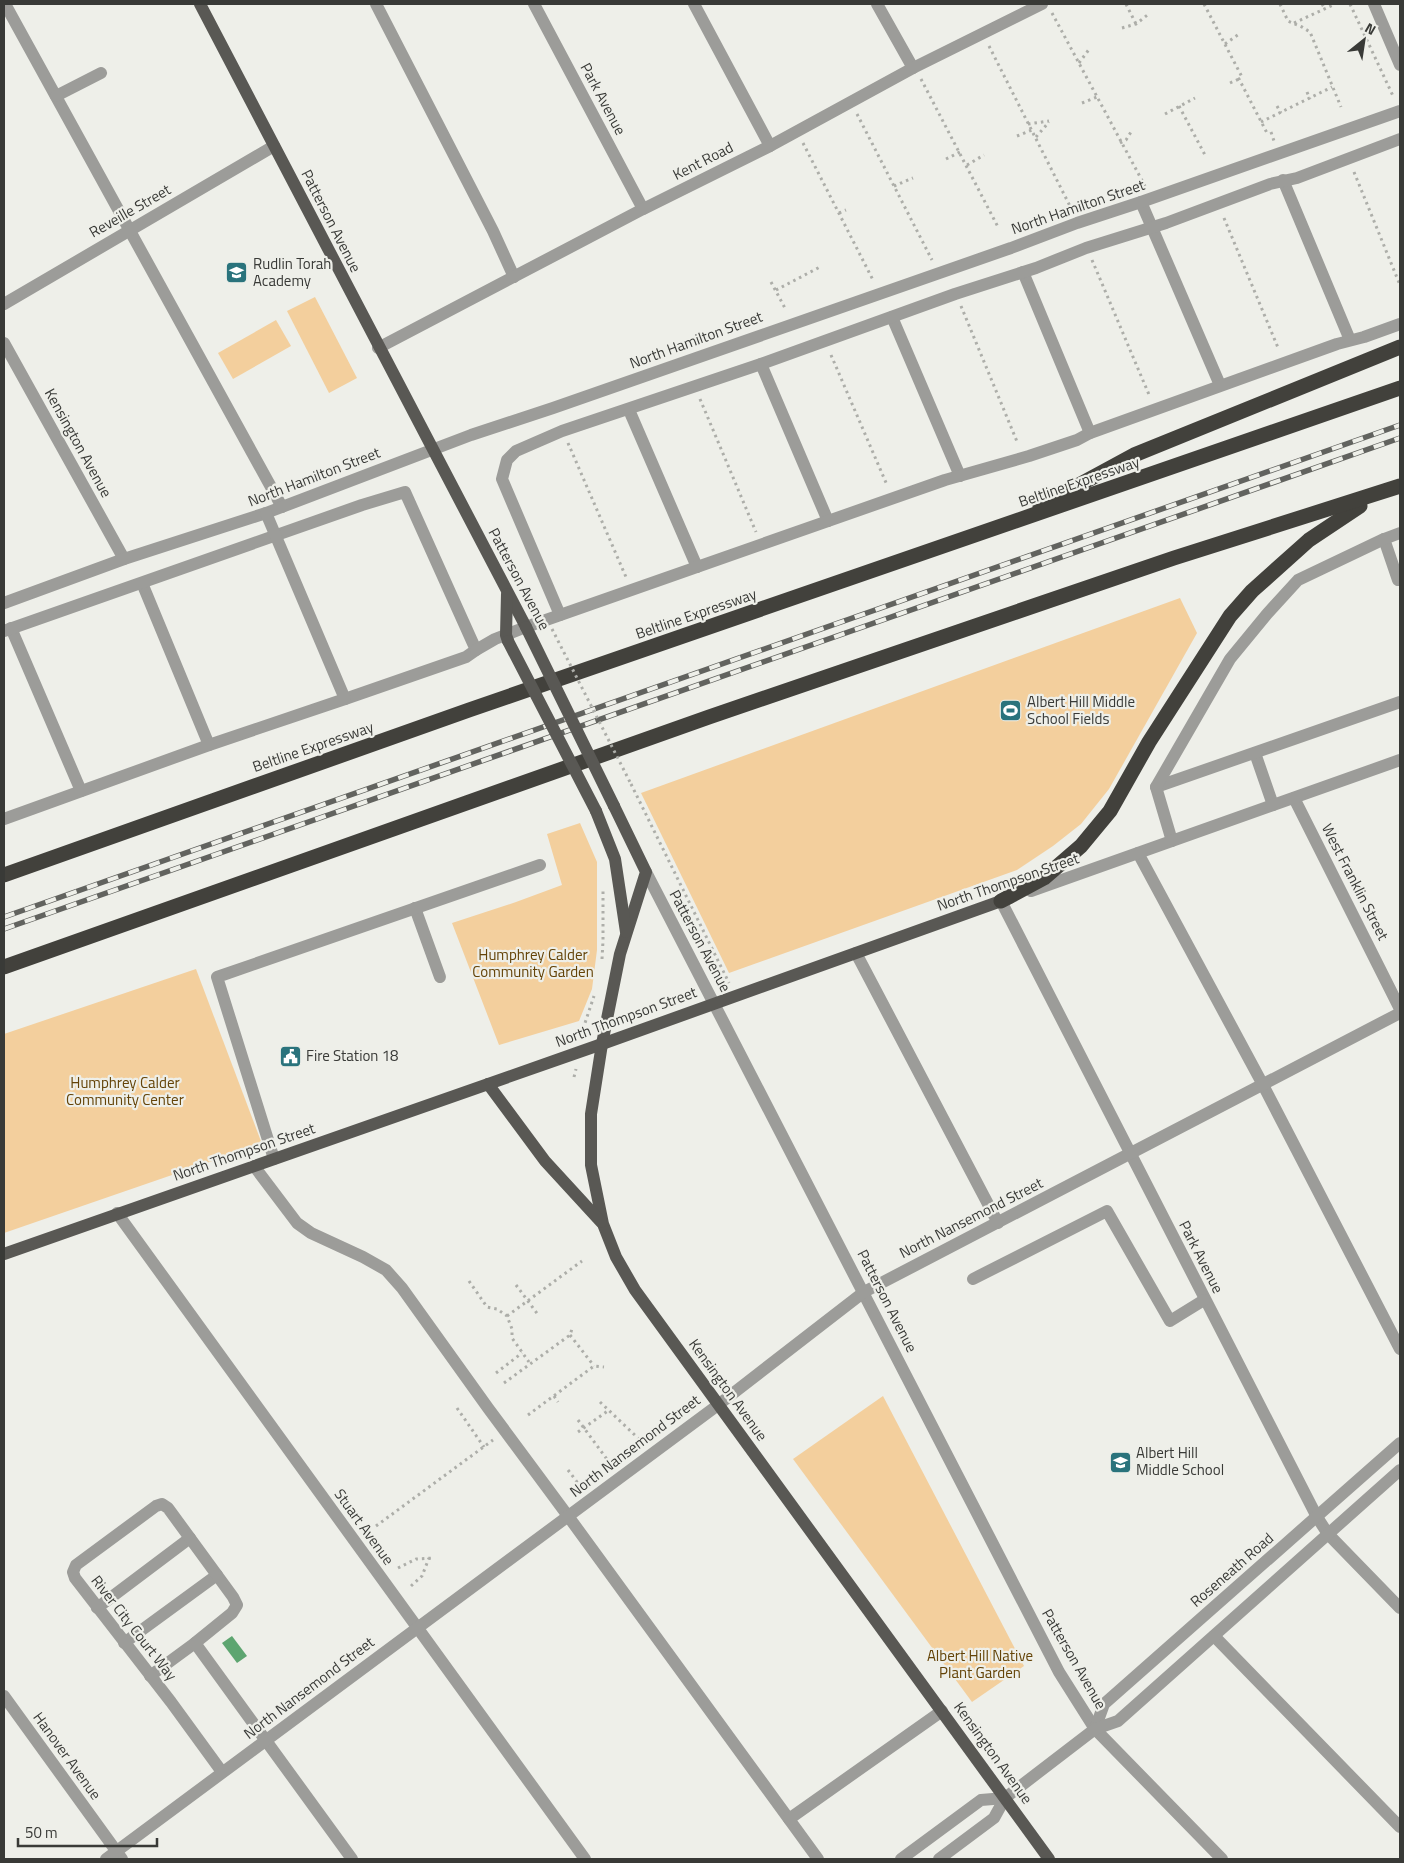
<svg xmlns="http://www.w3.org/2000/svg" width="1404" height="1863" viewBox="0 0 1404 1863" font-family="'Titillium Web',sans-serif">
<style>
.green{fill:#f3cf9d}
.water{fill:#5da570}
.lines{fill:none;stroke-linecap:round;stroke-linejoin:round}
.path{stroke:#adaea9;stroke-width:3;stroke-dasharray:2.5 4;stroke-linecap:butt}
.minor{stroke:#9c9c99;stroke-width:12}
.major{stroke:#595854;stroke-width:12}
.highway{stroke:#42413c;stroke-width:15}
.rail-casing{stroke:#62635f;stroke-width:5.5}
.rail{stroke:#eeefe9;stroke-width:4;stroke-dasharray:11;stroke-linecap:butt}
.path-bridge{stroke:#adaea9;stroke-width:3;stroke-dasharray:2.5 4;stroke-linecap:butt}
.major-bridge{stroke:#595854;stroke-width:12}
.labels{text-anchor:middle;stroke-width:4.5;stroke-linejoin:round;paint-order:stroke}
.street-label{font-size:15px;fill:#393a37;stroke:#eeefe9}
.poi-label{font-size:15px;fill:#393a37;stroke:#eeefe9;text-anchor:start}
.park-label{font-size:15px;fill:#644307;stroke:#eeefe9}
</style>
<rect width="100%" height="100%" fill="#eeefe9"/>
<g class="green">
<polygon points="315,297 357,378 329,393 287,311"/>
<polygon points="276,320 291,346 233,379 218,353"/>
<polygon points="1180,598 1197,633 1109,789 1081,824 1053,846 1017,870 729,973 641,793"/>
<polygon points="580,823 597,862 597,950 592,989 579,1021 499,1045 452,923 516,902 562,885 547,834"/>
<polygon points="196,969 262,1144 4,1233 4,1034"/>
<polygon points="883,1396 1024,1666 972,1702 793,1459"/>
</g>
<polygon class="water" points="232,1636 247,1656 237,1663 222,1643"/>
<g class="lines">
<g class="path">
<polyline points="1126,4 1136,24"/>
<polyline points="1204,4 1242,77 1239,79 1267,133"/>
<polyline points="1280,4 1288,21 1302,27 1310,32 1341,107"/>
<polyline points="1322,4 1325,9"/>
<polyline points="1350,4 1394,98"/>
<polyline points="1052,13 1145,186"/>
<polyline points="1294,23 1335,4"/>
<polyline points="1122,28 1136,24 1150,13"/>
<polyline points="1225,44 1239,34"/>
<polyline points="989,46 1072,210"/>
<polyline points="1079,63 1090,48"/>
<polyline points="921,79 998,227"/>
<polyline points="1230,83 1239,79"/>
<polyline points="1307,92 1310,99"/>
<polyline points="1082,103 1097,97"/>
<polyline points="1179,106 1205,155"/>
<polyline points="1277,106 1281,113"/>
<polyline points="857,114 932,260"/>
<polyline points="1165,114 1195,98"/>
<polyline points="1261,122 1332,87"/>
<polyline points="1028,124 1049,121"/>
<polyline points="1271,132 1274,141"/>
<polyline points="1017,136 1032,130"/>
<polyline points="1036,137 1049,122"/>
<polyline points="803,143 873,280"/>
<polyline points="1120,143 1126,140 1131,132"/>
<polyline points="946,159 960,152"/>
<polyline points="967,165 984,155"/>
<polyline points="1354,172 1400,285"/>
<polyline points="894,186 913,178"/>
<polyline points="839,213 846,210"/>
<polyline points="1224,218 1279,350"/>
<polyline points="1092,260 1150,397"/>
<polyline points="771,282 786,310"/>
<polyline points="776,290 820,267"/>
<polyline points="961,306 1018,444"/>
<polyline points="831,355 887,485"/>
<polyline points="700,399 756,532"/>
<polyline points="568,443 626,577"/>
<polyline points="631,784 729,983"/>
<polyline points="602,959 603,941 603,890"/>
<polyline points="581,1035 594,996"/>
<polyline points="574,1077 576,1069"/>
<polyline points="469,1281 487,1307 497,1309 507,1316 512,1329 512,1338 529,1362"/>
<polyline points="516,1285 539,1316"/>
<polyline points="507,1316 582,1261"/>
<polyline points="570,1335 594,1366"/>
<polyline points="496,1373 522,1353"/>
<polyline points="504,1383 570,1335 573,1326"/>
<polyline points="554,1396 558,1402"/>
<polyline points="600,1402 639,1439"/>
<polyline points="457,1408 484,1447"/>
<polyline points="528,1415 594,1366 604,1367"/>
<polyline points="578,1420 609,1462"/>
<polyline points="578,1432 609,1410"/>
<polyline points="568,1470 580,1486"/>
<polyline points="376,1526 493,1440"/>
<polyline points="398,1568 416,1559 434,1558"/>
<polyline points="411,1586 422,1576 429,1558"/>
</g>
<g class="minor">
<polyline points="5,4 282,507"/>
<polyline points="376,4 493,231 514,277"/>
<polyline points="534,4 643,209"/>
<polyline points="694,4 770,146"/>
<polyline points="877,4 913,68"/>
<polyline points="1374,4 1400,65"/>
<polyline points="56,96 101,73"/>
<polyline points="1283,180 1350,340"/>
<polyline points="1141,202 1220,385"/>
<polyline points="1023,272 1090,433"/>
<polyline points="4,304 274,146"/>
<polyline points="892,317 960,476"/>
<polyline points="4,343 124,559"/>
<polyline points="378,348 643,209 770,146 913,68 1042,4"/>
<polyline points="761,364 828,521"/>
<polyline points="629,410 697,567"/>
<polyline points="1384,539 1398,580"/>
<polyline points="142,583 209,745"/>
<polyline points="4,603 124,559 266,513 471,435 553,408 1011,248 1077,223 1141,202 1400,111"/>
<polyline points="560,615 502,479 507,460 516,451 562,431 761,364 955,294 1036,268 1086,248 1166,223 1270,184 1297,178 1400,139"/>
<polyline points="11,628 81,791"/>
<polyline points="4,631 362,505 405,492 476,650 466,657 345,699"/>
<polyline points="476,650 495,639 526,627 945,480 1029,456 1077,440 1090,433 1337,344 1364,337 1400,324"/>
<polyline points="1255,753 1273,805"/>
<polyline points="1156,787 1400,702"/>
<polyline points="1294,798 1400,1009"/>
<polyline points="4,819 209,745 345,699 266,513"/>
<polyline points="1172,841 1156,787 1230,659 1267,614 1298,580 1384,539 1400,533"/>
<polyline points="1138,853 1262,1083 1400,1349"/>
<polyline points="646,872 1059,1672 1095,1729 1222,1859"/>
<polyline points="1031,891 1400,760"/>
<polyline points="1010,898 1001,901 1317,1517 1328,1534 1400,1608"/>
<polyline points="415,908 440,977"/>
<polyline points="856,953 998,1223"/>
<polyline points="274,1159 217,977 540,865"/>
<polyline points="254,1166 297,1223 311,1233 363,1257 386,1270 402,1288 488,1408 568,1516 818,1859"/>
<polyline points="117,1213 585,1859"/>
<polyline points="973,1279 1107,1211 1170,1321 1204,1300"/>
<polyline points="97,1608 190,1538"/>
<polyline points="1214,1636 1400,1827"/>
<polyline points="124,1643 217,1575"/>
<polyline points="150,1676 195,1643"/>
<polyline points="4,1696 122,1859"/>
<polyline points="1095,1729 1104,1704 1400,1443"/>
<polyline points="222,1772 171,1702 75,1578 73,1572 76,1565 156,1506 162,1504 168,1508 233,1597 237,1605 232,1613 195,1643 352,1859"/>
<polyline points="789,1819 942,1711"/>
<polyline points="106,1859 718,1405 864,1292 1400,1013"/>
<polyline points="901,1859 981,1800 1005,1798"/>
<polyline points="939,1859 994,1818 1005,1798 1095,1729 1118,1721 1400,1470"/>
</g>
<g class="major">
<polyline points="200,4 526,627"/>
<polyline points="507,594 506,635 508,641"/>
<polyline points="614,806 646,872 620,954 602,1044 591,1114 591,1165 603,1224 616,1257 635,1290 1049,1859"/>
<polyline points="596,811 615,859 626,932"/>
<polyline points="488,1084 545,1161 601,1222"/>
<polyline points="4,1254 602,1044 1001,901"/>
</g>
<g class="highway">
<polyline points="1040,506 1134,455 1400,347"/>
<polyline points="4,875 469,710 1400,388"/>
<polyline points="1001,901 1044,878 1081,846 1110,811 1149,742 1230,616 1252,591 1309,540 1360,506"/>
<polyline points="4,967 709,717 1174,558 1400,486"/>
</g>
<defs>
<g id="rail">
<polyline points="4,917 1400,425"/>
<polyline points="4,929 1400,438"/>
</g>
</defs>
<use href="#rail" class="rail-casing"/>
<use href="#rail" class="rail"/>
<polyline class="path-bridge" points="552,629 631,784"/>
<g class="major-bridge">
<polyline points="526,627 614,806"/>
<polyline points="508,641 596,811"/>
</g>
</g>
<defs>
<symbol id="school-square" viewBox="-11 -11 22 22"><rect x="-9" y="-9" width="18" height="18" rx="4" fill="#2a737c" stroke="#eeefe9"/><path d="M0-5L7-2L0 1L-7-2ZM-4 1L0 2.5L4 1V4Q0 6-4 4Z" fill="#fff"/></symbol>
<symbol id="stadium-square" viewBox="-11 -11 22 22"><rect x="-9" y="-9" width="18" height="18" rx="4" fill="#2a737c" stroke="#eeefe9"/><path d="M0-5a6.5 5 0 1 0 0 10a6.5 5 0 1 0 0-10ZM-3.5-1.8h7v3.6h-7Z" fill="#fff"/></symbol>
<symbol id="civic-square" viewBox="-11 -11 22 22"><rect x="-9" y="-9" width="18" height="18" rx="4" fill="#2a737c" stroke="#eeefe9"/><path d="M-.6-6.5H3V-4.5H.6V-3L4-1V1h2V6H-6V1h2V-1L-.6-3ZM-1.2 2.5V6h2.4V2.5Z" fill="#fff"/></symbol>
</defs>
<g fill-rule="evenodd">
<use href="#school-square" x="224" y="260" width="25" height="25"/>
<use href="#stadium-square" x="998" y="698" width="25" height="25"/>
<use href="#civic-square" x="278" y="1044" width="25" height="25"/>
<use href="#school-square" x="1108" y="1450" width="25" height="25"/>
</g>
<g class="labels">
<g class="street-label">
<text transform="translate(603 99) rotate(62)" y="5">Park Avenue</text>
<text transform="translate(703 161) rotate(-27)" y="5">Kent Road</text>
<text transform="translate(1078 207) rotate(-19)" y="5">North Hamilton Street</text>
<text transform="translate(130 211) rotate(-30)" y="5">Reveille Street</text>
<text transform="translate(331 221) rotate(63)" y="5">Patterson Avenue</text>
<text transform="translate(696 340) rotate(-20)" y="5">North Hamilton Street</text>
<text transform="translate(78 443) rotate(61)" y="5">Kensington Avenue</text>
<text transform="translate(314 477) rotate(-21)" y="5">North Hamilton Street</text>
<text transform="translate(1079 482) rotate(-19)" y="5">Beltline Expressway</text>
<text transform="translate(519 579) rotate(62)" y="5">Patterson Avenue</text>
<text transform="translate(696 614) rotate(-19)" y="5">Beltline Expressway</text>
<text transform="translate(313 747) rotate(-19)" y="5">Beltline Expressway</text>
<text transform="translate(1008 882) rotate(-19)" y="5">North Thompson Street</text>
<text transform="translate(1355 882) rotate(63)" y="5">West Franklin Street</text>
<text transform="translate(700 941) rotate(62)" y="5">Patterson Avenue</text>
<text transform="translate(626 1017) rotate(-20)" y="5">North Thompson Street</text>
<text transform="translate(244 1152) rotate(-19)" y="5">North Thompson Street</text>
<text transform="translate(971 1218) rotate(-27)" y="5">North Nansemond Street</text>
<text transform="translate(1201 1257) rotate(63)" y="5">Park Avenue</text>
<text transform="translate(887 1301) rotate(63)" y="5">Patterson Avenue</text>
<text transform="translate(728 1390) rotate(54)" y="5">Kensington Avenue</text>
<text transform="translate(635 1446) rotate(-37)" y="5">North Nansemond Street</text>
<text transform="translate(364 1527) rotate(54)" y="5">Stuart Avenue</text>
<text transform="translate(1232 1570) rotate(-41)" y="5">Roseneath Road</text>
<text transform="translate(134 1628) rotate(52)" y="5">River City Court Way</text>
<text transform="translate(1074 1659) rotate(60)" y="5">Patterson Avenue</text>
<text transform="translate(309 1688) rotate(-37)" y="5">North Nansemond Street</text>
<text transform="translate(993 1753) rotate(54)" y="5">Kensington Avenue</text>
<text transform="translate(67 1756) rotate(54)" y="5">Hanover Avenue</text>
</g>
<g class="poi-label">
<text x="253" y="269">Rudlin Torah<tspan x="253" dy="17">Academy</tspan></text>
<text x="1027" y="707">Albert Hill Middle<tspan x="1027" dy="17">School Fields</tspan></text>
<text x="306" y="1061">Fire Station 18</text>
<text x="1136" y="1458">Albert Hill<tspan x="1136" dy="17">Middle School</tspan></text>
</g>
<g class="park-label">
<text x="533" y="960">Humphrey Calder<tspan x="533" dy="17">Community Garden</tspan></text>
<text x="125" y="1088">Humphrey Calder<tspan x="125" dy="17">Community Center</tspan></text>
<text x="980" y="1661">Albert Hill Native<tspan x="980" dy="17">Plant Garden</tspan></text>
</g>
</g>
<rect width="1404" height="1863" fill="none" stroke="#393a37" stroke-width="10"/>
<g transform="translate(1364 40) rotate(30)" stroke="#eeefe9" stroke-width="4" paint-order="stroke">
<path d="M0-4L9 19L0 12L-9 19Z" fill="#393a37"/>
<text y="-8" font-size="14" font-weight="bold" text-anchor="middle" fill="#393a37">N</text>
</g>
<path d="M18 1838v8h139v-8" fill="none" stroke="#393a37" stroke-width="2.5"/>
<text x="25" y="1838" font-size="15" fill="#393a37" stroke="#eeefe9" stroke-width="4" paint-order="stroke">50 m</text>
</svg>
